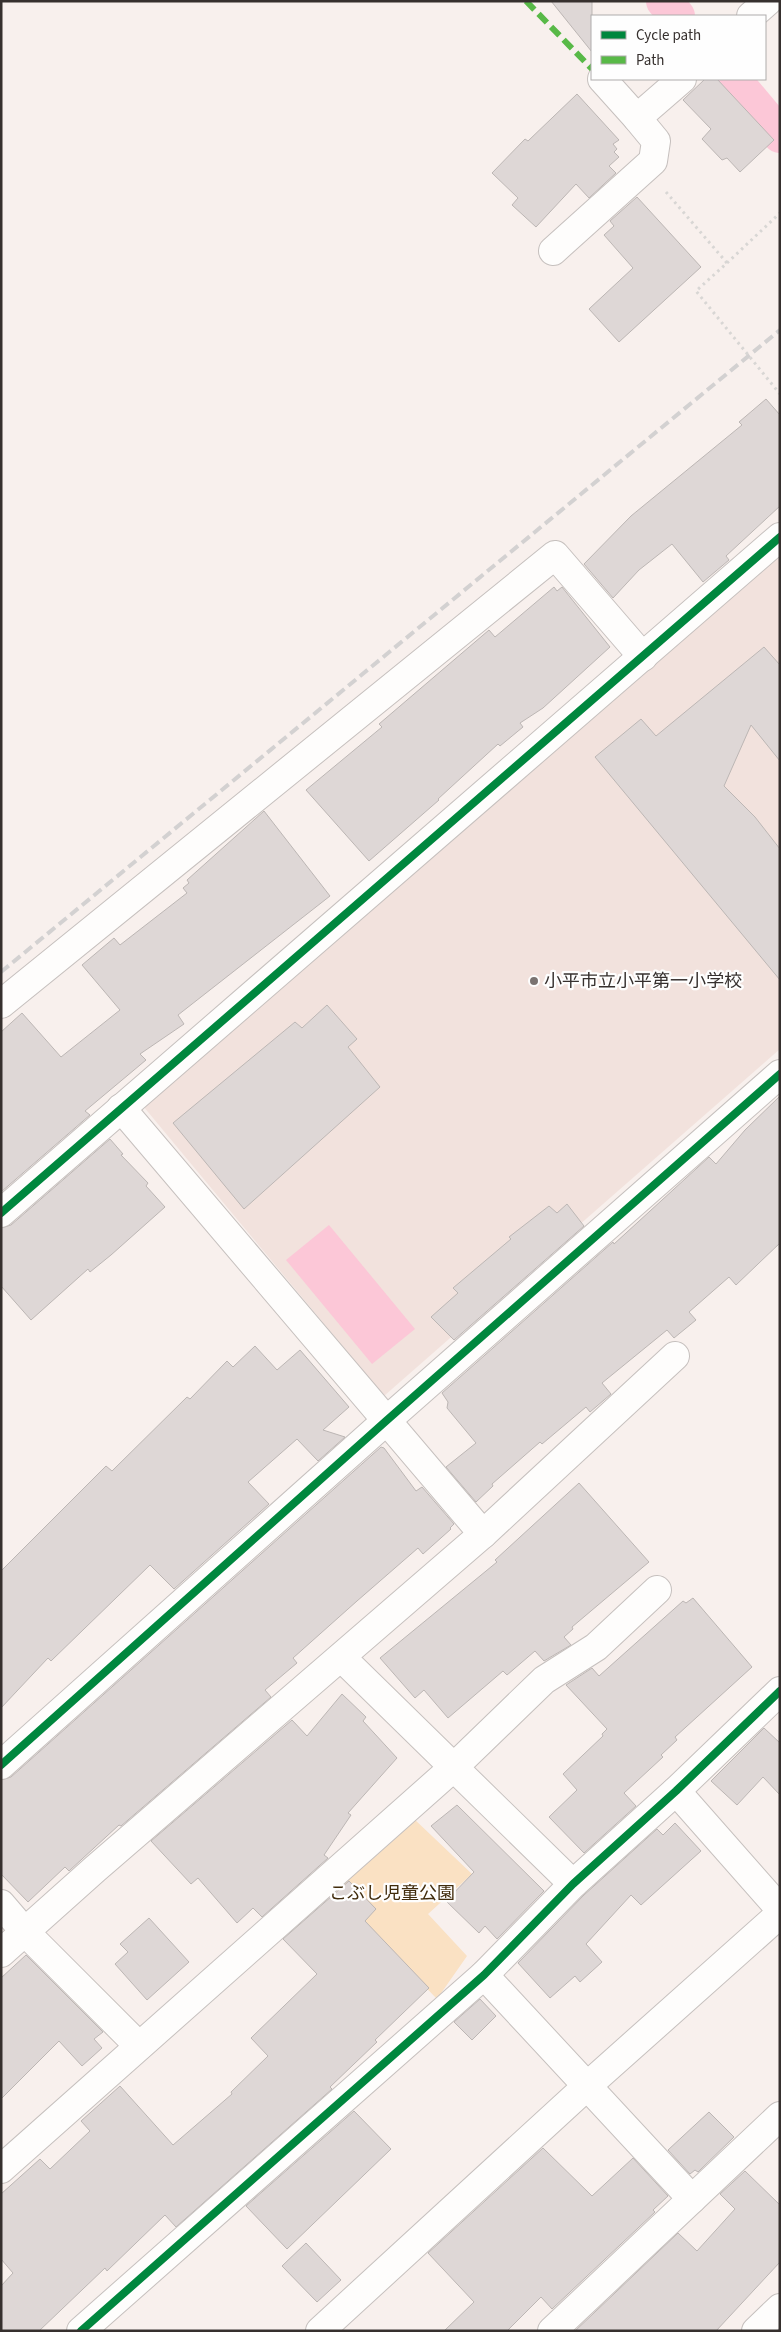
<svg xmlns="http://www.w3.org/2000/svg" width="781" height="2332" viewBox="0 0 781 2332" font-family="'Source Sans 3','Noto Sans JP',sans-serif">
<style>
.built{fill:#f2e2dd}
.green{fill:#fae1c3}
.water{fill:#fcc7d7}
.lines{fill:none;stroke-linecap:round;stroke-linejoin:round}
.canal{stroke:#fcc7d7;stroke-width:36}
.building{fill:#ded7d6;stroke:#bcb6b4}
.minor-casing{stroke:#c6c0be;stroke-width:30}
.path{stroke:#d8d6d4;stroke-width:3;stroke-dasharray:2.5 4;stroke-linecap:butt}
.minor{stroke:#fefdfc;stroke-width:28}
.rail{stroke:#d3d1d1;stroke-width:4;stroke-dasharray:10 5;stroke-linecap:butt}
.quiet{stroke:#58b947;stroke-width:6;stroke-dasharray:12 6;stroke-linecap:butt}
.cycleway-casing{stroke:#fefefe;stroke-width:11}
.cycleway{stroke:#00873e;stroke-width:8}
.poi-dot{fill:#7a7371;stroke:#fefefe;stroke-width:2}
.labels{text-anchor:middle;stroke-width:4.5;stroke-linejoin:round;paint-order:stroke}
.poi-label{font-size:18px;fill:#36302e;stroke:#fefefe;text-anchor:start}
.park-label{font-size:18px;fill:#412c0c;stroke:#fefefe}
</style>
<rect width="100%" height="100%" fill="#f8f0ed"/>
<polygon class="built" points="780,551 780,1049 384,1396 143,1106"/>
<polygon class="green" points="413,1818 472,1874 428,1914 467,1956 437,1999 333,1891"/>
<polygon class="water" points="329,1225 415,1329 372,1364 286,1260"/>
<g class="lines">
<g class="canal">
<polyline points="664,1 677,16"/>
<polyline points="733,79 780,135"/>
</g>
</g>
<g class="building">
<polygon points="551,1 592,1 592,52"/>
<polygon points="705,79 717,79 774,140 740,172 727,158 722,160 702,139 711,129 683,100"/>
<polygon points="577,94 619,140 613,144 617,149 614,152 619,157 609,166 616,173 589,198 576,184 536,227 512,205 518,198 492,173 525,139 528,141"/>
<polygon points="637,197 701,267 619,342 589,309 633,268 604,235 614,226 610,221"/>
<polygon points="766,399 780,415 780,506 726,556 729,560 703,582 672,544 639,570 613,598 584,564 631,516 742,425 739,422"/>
<polygon points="554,587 557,591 562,587 610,647 543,708 520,723 523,727 500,746 498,744 438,799 439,800 369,861 306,790 382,727 379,724 489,630 495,637"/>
<polygon points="764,647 780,665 780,761 751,725 724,786 755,817 780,849 780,980 595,757 641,719 656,736"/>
<polygon points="264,811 330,896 178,1015 184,1024 140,1054 146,1060 85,1111 90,1115 1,1192 1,1032 22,1013 61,1057 120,1010 82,965 114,938 120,945 187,893 183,888 189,883 187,880"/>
<polygon points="327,1005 357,1039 348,1047 380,1087 244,1209 173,1123 295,1022 302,1028"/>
<polygon points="780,1096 780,1243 736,1285 729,1277 689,1312 696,1320 674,1338 667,1330 602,1383 611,1394 590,1412 586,1407 542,1444 540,1442 492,1484 493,1486 476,1502 446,1467 476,1443 447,1408 448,1402 442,1393 613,1242 614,1244 709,1157 716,1164 745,1130"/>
<polygon points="110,1139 123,1154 121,1155 148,1183 146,1186 165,1207 111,1255 90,1272 88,1269 31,1320 1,1286 1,1228 11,1225"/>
<polygon points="567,1204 584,1226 454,1340 431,1317 458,1293 453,1288 511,1239 509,1237 549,1206 557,1213"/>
<polygon points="255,1346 277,1370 300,1350 349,1407 323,1430 345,1437 318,1461 297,1439 248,1482 269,1504 174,1589 150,1565 51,1661 48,1658 1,1708 1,1571 106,1466 112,1471 187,1397 190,1399 227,1361 233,1367"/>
<polygon points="381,1447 384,1448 416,1491 422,1487 454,1524 450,1528 451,1529 423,1554 418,1548 357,1601 293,1658 297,1663 265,1690 271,1697 121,1826 119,1825 69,1871 65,1867 28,1902 1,1874 1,1780 11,1777"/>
<polygon points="579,1483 649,1562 572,1627 573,1629 564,1637 571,1645 544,1661 535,1651 507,1675 503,1671 448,1718 424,1690 415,1698 380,1658 497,1562 495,1560"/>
<polygon points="693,1598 752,1667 675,1737 677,1740 661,1755 663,1757 624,1793 636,1806 584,1853 549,1817 577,1790 563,1774 603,1736 602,1734 607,1729 566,1685 592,1668 599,1676 683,1601 686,1603"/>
<polygon points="342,1694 366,1717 363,1721 397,1758 348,1813 351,1815 324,1855 328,1858 262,1917 253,1908 237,1923 198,1878 191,1884 151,1841 292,1720 307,1736"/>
<polygon points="764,1728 780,1743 780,1795 763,1777 737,1805 711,1781"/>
<polygon points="457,1805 544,1891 497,1939 485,1926 479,1933 446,1901 474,1872 431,1826"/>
<polygon points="675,1823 701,1851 641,1905 631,1895 586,1944 602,1962 580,1982 575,1976 550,1998 518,1963 584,1895 657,1829 663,1835"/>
<polygon points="349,1881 376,1909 365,1921 429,1988 375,2040 377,2042 330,2087 332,2089 176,2227 165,2215 107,2271 105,2268 39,2331 1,2331 1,2286 13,2273 1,2259 1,2194 40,2159 50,2169 90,2131 81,2121 120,2086 173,2145 232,2094 231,2092 268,2056 251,2038 317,1974 283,1939"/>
<polygon points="149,1918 189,1962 147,2000 115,1964 128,1952 120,1944"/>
<polygon points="26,1955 103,2032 94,2039 102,2048 82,2066 59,2041 1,2099 1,1978"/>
<polygon points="480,1999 496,2016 472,2040 454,2022"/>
<polygon points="354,2111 391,2149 287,2249 246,2206"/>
<polygon points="709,2112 734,2137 698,2172 695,2170 690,2174 668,2150"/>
<polygon points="543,2148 592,2196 633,2158 668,2196 653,2210 655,2212 552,2309 541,2297 507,2331 444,2331 474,2302 428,2253"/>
<polygon points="745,2171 780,2205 780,2262 716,2331 575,2331 678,2233 697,2251 735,2209 720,2194"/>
<polygon points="306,2243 341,2280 317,2302 282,2266"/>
</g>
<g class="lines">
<defs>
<g id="minor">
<polyline points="751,16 768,1"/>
<polyline points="602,79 637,118 682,79"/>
<polyline points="553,251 653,161 656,141 637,118"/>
<polyline points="1,1004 555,555 643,657"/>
<polyline points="121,1108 483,1534"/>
<polyline points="1,1213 780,537"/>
<polyline points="342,1658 573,1884"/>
<polyline points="1,1765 386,1421 780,1074"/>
<polyline points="676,1791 780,1909"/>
<polyline points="1,1904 25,1932 139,2046"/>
<polyline points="1,1953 95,1869 483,1534 675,1356"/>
<polyline points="484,1975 692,2199"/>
<polyline points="1,2169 454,1767 544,1680 596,1647 657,1590"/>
<polyline points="81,2331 484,1975 573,1884 676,1791 780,1691"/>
<polyline points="320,2331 586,2087 780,1914"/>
<polyline points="552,2331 780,2116"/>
<polyline points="756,2331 780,2308"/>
</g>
</defs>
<use href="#minor" class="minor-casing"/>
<g class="path">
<polyline points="666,192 727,263 696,291 780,394"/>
<polyline points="727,263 780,213"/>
</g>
<use href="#minor" class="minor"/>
<polyline class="rail" points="1,972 780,330"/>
<polyline class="quiet" points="526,1 592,69"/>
<defs>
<g id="cycleway">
<polyline points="1,1213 780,537"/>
<polyline points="1,1765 386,1421 780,1074"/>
<polyline points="81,2331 484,1975 573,1884 676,1791 780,1691"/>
</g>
</defs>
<use href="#cycleway" class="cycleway-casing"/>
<use href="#cycleway" class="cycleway"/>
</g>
<circle class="poi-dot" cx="534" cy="981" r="5"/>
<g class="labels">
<g class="poi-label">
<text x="544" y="987">小平市立小平第一小学校</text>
</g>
<g class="park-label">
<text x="392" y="1899">こぶし児童公園</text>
</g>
</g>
<rect width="781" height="2332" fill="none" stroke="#36302e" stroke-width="5"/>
<rect x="591" y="15" width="175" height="65" fill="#fefefe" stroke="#aeacab"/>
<rect x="601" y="31" width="25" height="8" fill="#00873e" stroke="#aeacab"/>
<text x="636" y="40" font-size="15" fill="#36302e">Cycle path</text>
<rect x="601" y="56" width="25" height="8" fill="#58b947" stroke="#aeacab"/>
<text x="636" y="65" font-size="15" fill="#36302e">Path</text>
</svg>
